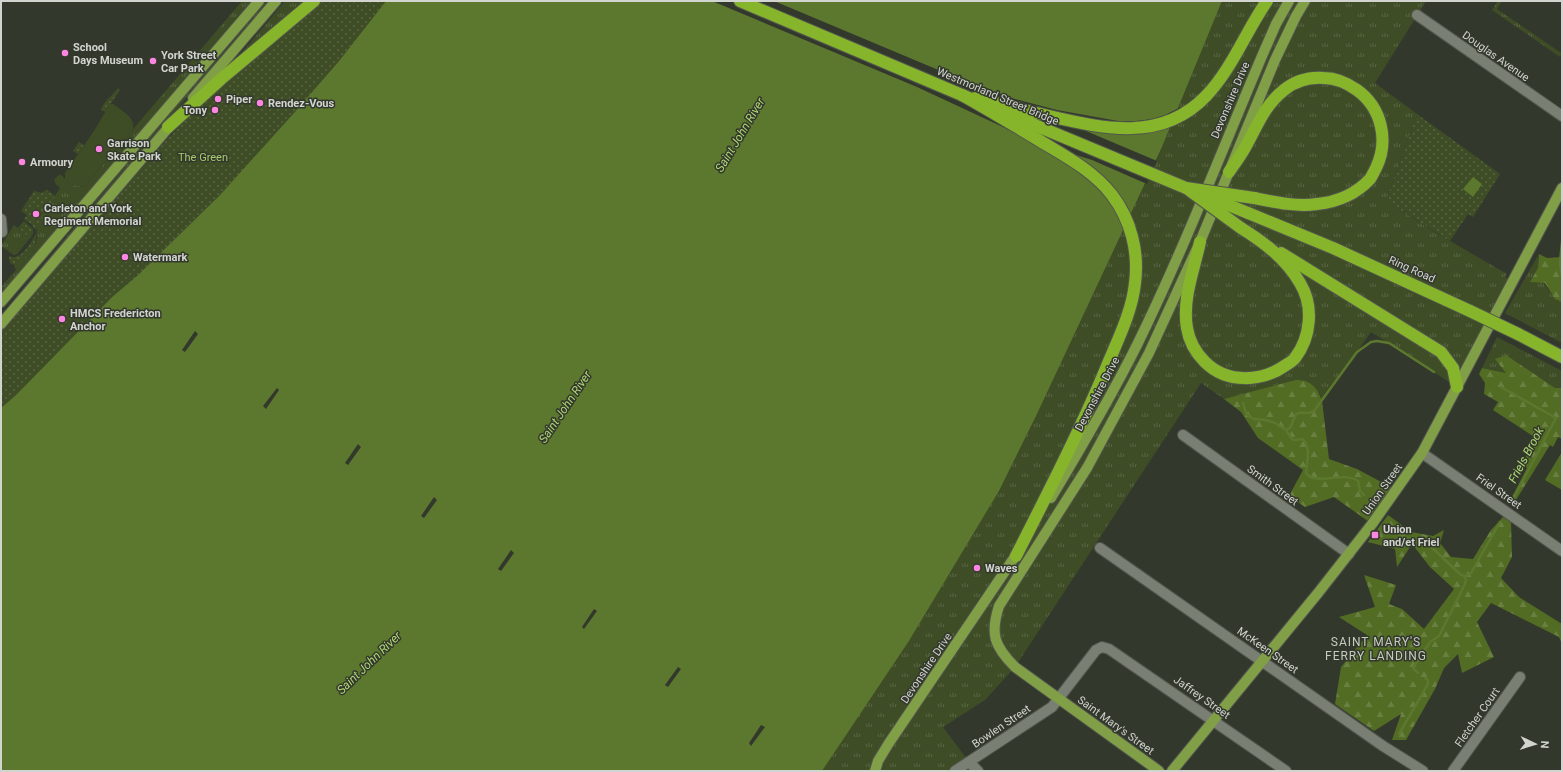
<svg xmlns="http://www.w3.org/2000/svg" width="1563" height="772" viewBox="0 0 1563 772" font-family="Roboto,sans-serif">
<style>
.grass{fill:url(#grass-tufts)}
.forest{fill:url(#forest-firs)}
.park{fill:url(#park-dots)}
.pitch{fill:#3e4d25}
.water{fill:#5c772e;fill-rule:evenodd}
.pier{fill:#33382d}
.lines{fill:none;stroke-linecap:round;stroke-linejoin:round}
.stream{stroke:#5c772e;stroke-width:2.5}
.minor-casing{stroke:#52564d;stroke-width:12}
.major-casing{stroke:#52564d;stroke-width:12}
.highway-casing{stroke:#52564d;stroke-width:14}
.minor{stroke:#797f73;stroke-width:10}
.major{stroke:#819f47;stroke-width:10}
.highway{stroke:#86b42a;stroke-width:12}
.highway-bridge-casing{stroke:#52564d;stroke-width:14;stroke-linecap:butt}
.highway-bridge{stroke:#86b42a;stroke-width:12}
.poi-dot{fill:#fd86e1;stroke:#33382d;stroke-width:1.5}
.labels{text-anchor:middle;stroke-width:3;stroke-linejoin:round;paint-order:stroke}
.poi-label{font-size:11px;font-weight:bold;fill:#d2d5cf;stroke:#33382d;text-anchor:start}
.street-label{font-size:11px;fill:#d2d5cf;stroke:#33382d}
.park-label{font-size:11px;fill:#a7ce6a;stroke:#33382d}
.water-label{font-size:12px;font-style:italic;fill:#b0d773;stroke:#33382d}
.neighbourhood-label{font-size:12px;letter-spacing:1px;fill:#c5cbbe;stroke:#33382d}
</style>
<defs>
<pattern id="grass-tufts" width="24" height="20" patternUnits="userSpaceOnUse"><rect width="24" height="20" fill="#3e4d25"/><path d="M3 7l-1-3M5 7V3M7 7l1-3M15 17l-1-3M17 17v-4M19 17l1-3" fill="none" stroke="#596644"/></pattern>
<pattern id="forest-firs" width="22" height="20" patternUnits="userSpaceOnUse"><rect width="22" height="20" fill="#526c23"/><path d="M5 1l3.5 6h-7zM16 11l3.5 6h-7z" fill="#6a8042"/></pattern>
<pattern id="park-dots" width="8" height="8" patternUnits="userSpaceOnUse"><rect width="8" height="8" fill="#3e4d25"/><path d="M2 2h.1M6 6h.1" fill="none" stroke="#596644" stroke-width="1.8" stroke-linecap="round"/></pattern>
</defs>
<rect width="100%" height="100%" fill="#33382d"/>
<g class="grass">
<polygon points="242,1 251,1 1,294 1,287 16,270 14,265 17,264 36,243 37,238 34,191 41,193 47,190 55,196 60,188 56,184 54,180 60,174 70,184 84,187"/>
<polygon points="266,1 269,1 1,315 152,134"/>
<polygon points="285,1 308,1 238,58 239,56"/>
<polygon points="1222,1 1426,1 1375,83 1417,114 1386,201 1438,234 1507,274 1505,277 1512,281 1457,387 1371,332 1322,401 1320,394 1302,380 1224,399 1201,383 1015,667 985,700 943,727 969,762 955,771 825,771 823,769 909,641 999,491 1037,414 1162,147"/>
<polygon points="1498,1 1502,1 1497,9 1561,53 1562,52 1560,57 1492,10"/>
<polygon points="14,225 30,238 18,253 14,255 1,246"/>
<path d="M 1539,254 C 1538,258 1538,263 1538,267 C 1539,278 1552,298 1562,302 L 1562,343 L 1505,313 Z"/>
<polygon points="1497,337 1562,371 1562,388 1555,388 1506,355 1507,373 1482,368"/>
</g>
<g class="forest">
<polygon points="1539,254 1547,258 1562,257 1562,302 1555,299 1545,283 1530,282 1538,268"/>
<polygon points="1506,355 1555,388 1562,388 1562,439 1558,437 1553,447 1550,445 1516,500 1512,497 1527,468 1522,464 1536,438 1493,410 1498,402 1484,394 1485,383 1479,374 1482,368 1506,373 1495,359"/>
<path d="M 1296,380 C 1310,379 1318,388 1322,401 L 1329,459 L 1357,469 L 1396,490 L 1372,524 L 1334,497 L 1305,507 L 1289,496 L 1303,470 L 1258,438 L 1241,412 L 1224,399 Z"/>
<polygon points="1562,452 1562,490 1545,480"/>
<polygon points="1388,515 1411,532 1433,536 1444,530 1440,543 1451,557 1473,559 1491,530 1503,517 1511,522 1512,557 1501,578 1519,597 1562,624 1562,644 1559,637 1491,603 1477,622 1494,657 1462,673 1458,654 1444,668 1435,689 1406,740 1392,740 1401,714 1374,731 1335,704 1341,667 1367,635 1339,617 1375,607 1364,575 1396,585 1389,604 1402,609 1424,629 1454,589 1430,567 1412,544 1397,567 1395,549 1368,542"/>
</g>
<g class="park">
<polygon points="323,1 386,1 339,61 293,114 219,196 137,276 112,297 16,395 1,408 1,331 161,146 209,95 291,29"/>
<path d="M 118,88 L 120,90 L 105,112 L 101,109 C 107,98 111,97 118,88 Z"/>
<polygon points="1417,114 1500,174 1473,217 1468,214 1450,241 1386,201"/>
<polygon points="79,142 84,145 78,154 73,151"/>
<polygon points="47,190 55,196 35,230 32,225 24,219 27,215 21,211 34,191 41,193"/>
<polygon points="24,221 33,229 33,234 30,238 18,228"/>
<path d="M 36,233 C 38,246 26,262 14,265 L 10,263 L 9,256 C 20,262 32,242 36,233 Z"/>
</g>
<path class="pitch" d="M 110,104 L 113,104 C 121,110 136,118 133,129 L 84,187 L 70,184 L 65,180 L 65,173 L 94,131 Z"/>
<g class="water">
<path d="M 386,1 L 1222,1 L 1162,147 L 1037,414 L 999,491 L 909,641 L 822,771 L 1,771 L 1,408 L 16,395 L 112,297 L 137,276 L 219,196 L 293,114 L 339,61 ZM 195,331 L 198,334 L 185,352 L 182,350 ZM 277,388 L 279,390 L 266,409 L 263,406 ZM 358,444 L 361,447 L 348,465 L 345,463 ZM 434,497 L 437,500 L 424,518 L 421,516 ZM 511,550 L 514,553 L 501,571 L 498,569 ZM 594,609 L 597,611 L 584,629 L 582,627 ZM 678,667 L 681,669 L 668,687 L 665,685 ZM 761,725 L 765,727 L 751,746 L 749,743 Z"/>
<polygon points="1473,177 1482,184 1473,197 1463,189"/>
</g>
<polygon class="pier" points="712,1 774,1 967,82 1015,99 1057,110 1118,121 1137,121 1152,119 1165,115 1181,107 1174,124 1079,128 1157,161 1147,184 1092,160 1073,154 1112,203 1094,183 1076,168 1040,146 1003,127 917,87"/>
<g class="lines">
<g class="stream">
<polyline points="1562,242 1560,263 1562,277"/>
<polyline points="1501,387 1556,418 1512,501"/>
<path d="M 1243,403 L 1246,413 L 1250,417 L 1254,419 L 1266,420 L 1275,423 L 1286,430 L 1291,438 L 1294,440 L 1303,439 C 1311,448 1307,462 1306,473 L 1310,477 C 1325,483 1344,472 1358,481 L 1360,491 L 1364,495"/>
<path d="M 1286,430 L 1290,428 L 1296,414 C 1302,411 1309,415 1314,411 L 1357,352 L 1371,342 L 1377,341 L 1389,343 L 1434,372"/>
<polyline points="1398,534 1402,537 1427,543 1461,575 1466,576 1471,573 1500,522"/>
<polyline points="1418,673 1413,668 1430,642 1439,636 1465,584 1466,579 1464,576"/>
<polyline points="1399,734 1428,684 1428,680 1425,678"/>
</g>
<defs>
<g id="minor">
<polyline points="1417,15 1562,116"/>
<polyline points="1,219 2,232"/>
<polyline points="1183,435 1349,554"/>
<polyline points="1422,453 1562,551"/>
<polyline points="1100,548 1383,746 1423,771"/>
<polyline points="969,762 978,771"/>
<polyline points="955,771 1052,707 1096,650 1102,647 1109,649 1286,771"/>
<polyline points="1453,771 1520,677"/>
</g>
<g id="major">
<polyline points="193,98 276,1"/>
<polyline points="1,302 259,1"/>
<polyline points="1,324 174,121"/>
<path d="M 1051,498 C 1081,448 1111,397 1137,345 C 1183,251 1221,153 1262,56 L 1276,24 L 1289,1"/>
<polyline points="875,771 878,761 889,743 1020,549"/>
<path d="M 1159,771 L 1015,667 C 994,646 990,634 999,606 L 1087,468 L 1149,353 L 1200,242 L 1275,60 L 1296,16 L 1305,1"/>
<polyline points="1172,771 1318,593 1372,524 1422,453 1562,188"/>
</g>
<g id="highway">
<polyline points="740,1 969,98"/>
<path d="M 962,95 C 987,109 1012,124 1037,139 C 1063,155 1093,170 1112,195 C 1131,220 1139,252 1135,283 C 1132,312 1118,339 1107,366 C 1080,431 1048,493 1016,556"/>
<path d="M 975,98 C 1000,104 1025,110 1049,116 C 1105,129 1162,142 1206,96 C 1232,69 1246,31 1267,1"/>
<polyline points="1001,111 1186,188"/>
<polyline points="168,127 221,79 314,1"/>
<path d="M 1229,172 C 1235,163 1242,154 1247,144 C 1258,124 1265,105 1284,90 C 1295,81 1310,77 1324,78 C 1336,78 1347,83 1357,90 C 1382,108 1389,141 1376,168 C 1374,172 1372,176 1370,179 C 1356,194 1337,202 1317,204 C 1296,207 1274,202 1254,198"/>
<polyline points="1248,213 1333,248 1470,311"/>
<path d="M 1200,242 C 1194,270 1182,299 1187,328 C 1189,341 1196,353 1205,362 C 1227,384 1262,382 1286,365 C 1289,363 1293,361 1295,358 C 1311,337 1314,306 1300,283 C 1286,259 1265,243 1241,228"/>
<polyline points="1281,253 1441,352 1453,368 1457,387"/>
<polyline points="1518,334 1562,357"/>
</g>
</defs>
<use href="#minor" class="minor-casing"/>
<use href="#major" class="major-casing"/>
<use href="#highway" class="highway-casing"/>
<use href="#minor" class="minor"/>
<use href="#major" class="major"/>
<use href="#highway" class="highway"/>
<defs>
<g id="highway-bridge">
<polyline points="1186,188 1254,198"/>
<polyline points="1189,190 1241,228"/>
<polyline points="1204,195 1248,213"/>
<polyline points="1470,311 1518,334"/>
</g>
</defs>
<use href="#highway-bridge" class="highway-bridge-casing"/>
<use href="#highway-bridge" class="highway-bridge"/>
</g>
<g class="poi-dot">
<circle cx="65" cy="53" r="4"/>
<circle cx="153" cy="61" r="4"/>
<circle cx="218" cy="99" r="4"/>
<circle cx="260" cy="103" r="4"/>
<circle cx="215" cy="110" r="4"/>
<circle cx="99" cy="149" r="4"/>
<circle cx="22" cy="162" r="4"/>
<circle cx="36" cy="214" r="4"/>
<circle cx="125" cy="257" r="4"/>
<circle cx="62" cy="319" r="4"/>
<rect x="1371" y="531" width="8" height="8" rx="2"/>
<circle cx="977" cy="568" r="4"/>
</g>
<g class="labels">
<g class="poi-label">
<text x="73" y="51">School<tspan x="73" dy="13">Days Museum</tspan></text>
<text x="161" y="59">York Street<tspan x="161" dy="13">Car Park</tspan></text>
<text x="226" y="103">Piper</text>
<text x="268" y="107">Rendez-Vous</text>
<text x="207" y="114" text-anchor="end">Tony</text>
<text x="107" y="147">Garrison<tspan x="107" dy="13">Skate Park</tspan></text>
<text x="30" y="166">Armoury</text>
<text x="44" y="212">Carleton and York<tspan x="44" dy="13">Regiment Memorial</tspan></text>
<text x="133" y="261">Watermark</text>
<text x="70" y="317">HMCS Fredericton<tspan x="70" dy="13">Anchor</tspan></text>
<text x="1383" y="533">Union<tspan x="1383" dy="13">and/et Friel</tspan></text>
<text x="985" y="572">Waves</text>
</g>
<g class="street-label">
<text transform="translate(1496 56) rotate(35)" y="4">Douglas Avenue</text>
<text transform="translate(998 96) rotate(23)" y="4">Westmorland Street Bridge</text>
<text transform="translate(1230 100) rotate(-67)" y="4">Devonshire Drive</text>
<text transform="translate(1412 269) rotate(24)" y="4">Ring Road</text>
<text transform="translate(1097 394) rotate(-62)" y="4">Devonshire Drive</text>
<text transform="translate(1273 485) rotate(36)" y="4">Smith Street</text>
<text transform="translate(1382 489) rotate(-55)" y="4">Union Street</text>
<text transform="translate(1499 491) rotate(35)" y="4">Friel Street</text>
<text transform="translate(1268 650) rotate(35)" y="4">McKeen Street</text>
<text transform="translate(926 668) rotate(-56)" y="4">Devonshire Drive</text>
<text transform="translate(1202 697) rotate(35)" y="4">Jaffrey Street</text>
<text transform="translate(1477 717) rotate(-55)" y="4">Fletcher Court</text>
<text transform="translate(1116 725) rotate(36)" y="4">Saint Mary's Street</text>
<text transform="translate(1001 726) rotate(-34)" y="4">Bowlen Street</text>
</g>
<g class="park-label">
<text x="203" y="161">The Green</text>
</g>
<g class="water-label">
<text transform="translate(740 135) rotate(-59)" y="4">Saint John River</text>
<text transform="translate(565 407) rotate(-56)" y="4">Saint John River</text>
<text transform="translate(1526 455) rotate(-62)" y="4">Friels Brook</text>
<text transform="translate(369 663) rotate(-44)" y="4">Saint John River</text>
</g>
<g class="neighbourhood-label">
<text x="1376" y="646">SAINT MARY'S<tspan x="1376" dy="14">FERRY LANDING</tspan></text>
</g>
</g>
<rect width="1563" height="772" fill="none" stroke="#d2d5cf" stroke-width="4"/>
<g transform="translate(1535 744) rotate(94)" stroke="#33382d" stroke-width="3" paint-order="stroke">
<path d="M0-3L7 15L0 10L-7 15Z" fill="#d2d5cf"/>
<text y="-6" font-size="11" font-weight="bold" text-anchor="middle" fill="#d2d5cf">N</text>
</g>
</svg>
